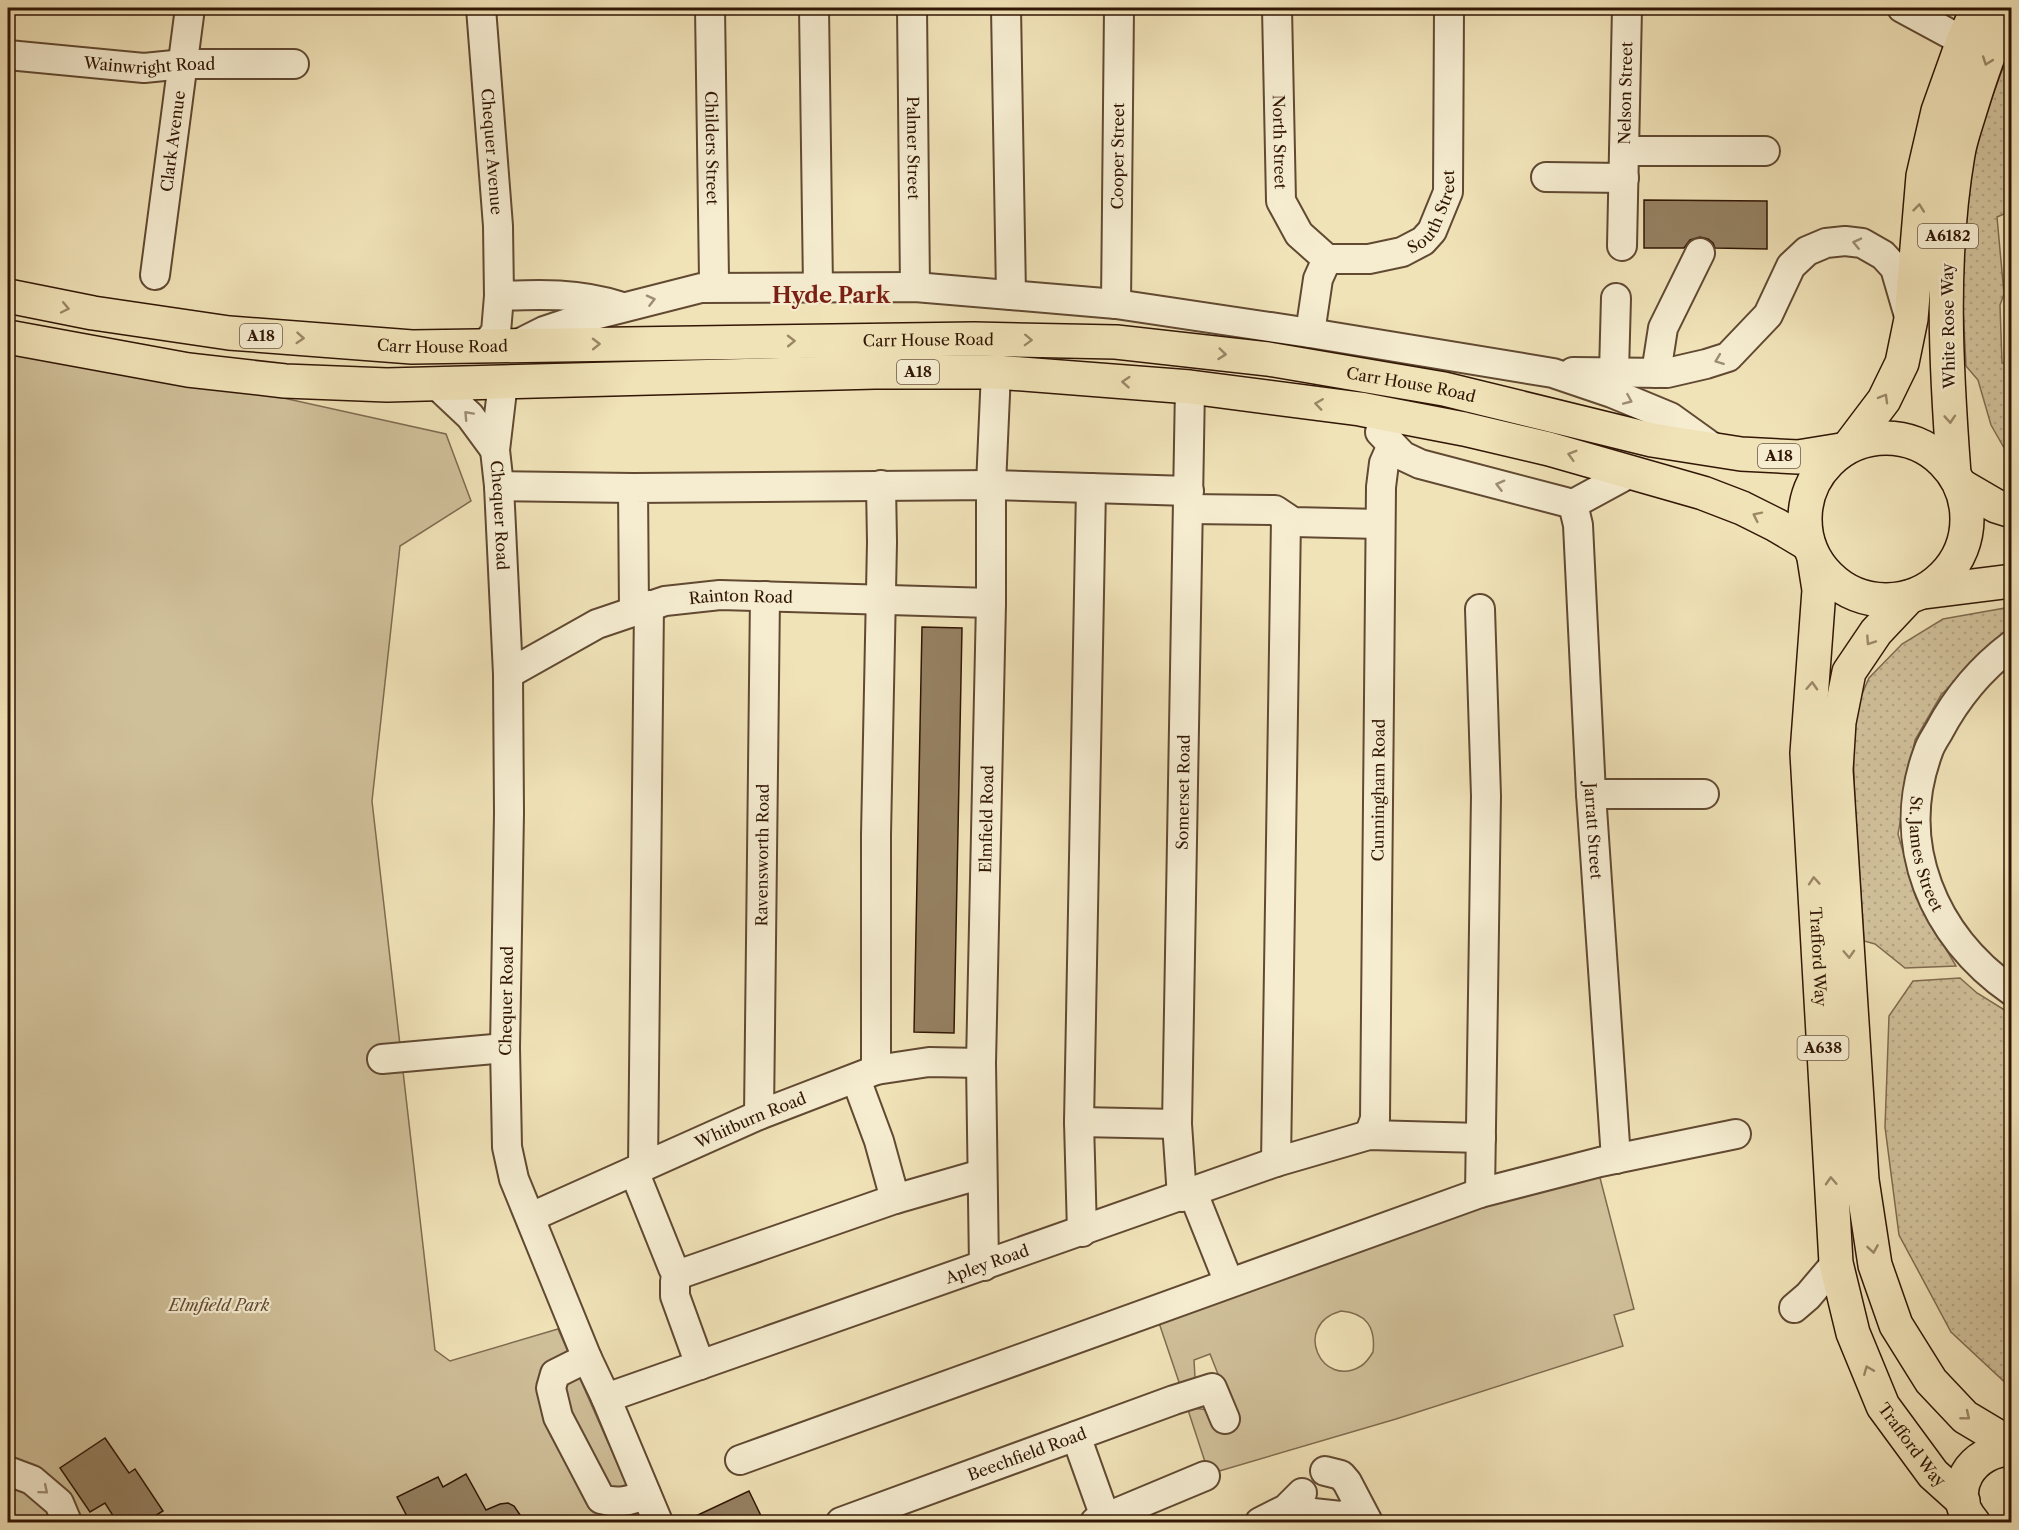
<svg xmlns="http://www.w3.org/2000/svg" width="2019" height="1530" viewBox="0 0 2019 1530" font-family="'Libre Caslon Text',serif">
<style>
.grass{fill:url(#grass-dots);stroke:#806b50;stroke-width:1.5}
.green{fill:#d0c09a;stroke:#806b50;stroke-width:1.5;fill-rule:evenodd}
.building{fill:#958162;stroke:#311605;stroke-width:1.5}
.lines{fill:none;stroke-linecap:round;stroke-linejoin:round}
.minor-casing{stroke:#614932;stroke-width:32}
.highway-casing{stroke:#311605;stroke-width:36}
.minor{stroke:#f6edd1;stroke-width:28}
.highway{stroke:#f1e3b8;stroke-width:33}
.oneway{stroke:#9b8767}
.oneway2{stroke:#9d8c75}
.labels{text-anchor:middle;stroke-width:4.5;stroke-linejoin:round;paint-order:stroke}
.shield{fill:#f6edd1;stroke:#6c5642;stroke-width:1.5}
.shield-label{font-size:15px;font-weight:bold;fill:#311605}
.street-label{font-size:16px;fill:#311605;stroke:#f6edd1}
.park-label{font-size:16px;font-style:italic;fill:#614932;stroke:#f6edd1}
.district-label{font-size:22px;font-weight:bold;fill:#7a1f14;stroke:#f6edd1}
</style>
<defs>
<pattern id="grass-dots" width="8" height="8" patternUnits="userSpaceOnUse" patternTransform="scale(1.5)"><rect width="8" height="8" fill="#d0c09a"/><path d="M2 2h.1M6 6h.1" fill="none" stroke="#b3a483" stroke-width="1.8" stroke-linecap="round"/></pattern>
</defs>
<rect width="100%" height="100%" fill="#f1e3b8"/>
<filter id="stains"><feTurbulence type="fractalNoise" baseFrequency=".00333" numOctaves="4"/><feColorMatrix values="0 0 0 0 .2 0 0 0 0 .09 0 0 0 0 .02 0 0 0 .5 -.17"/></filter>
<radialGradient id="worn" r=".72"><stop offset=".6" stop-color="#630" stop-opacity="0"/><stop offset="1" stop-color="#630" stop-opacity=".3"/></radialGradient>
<g class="grass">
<polygon points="2011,46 2011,174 2010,174 2004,214 1997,217 2004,294 2000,305 2002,363 2011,363 2011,460 1991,425 1978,380 1966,366 1962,286 1964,196 1984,119"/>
<polygon points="2011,607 2011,626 1941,695 1915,740 1898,834 1916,898 1956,966 1905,968 1875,944 1864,941 1855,805 1852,717 1869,678 1902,644 1943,619"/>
<polygon points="1960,978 1977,993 2011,1014 2011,1388 1951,1332 1899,1235 1885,1127 1889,1016 1913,981"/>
</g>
<g class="green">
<polygon points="8,337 446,434 471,501 400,546 372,801 435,1350 450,1361 558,1329 643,1522 8,1522"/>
<path d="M 1599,1174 L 1634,1309 L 1614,1315 L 1623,1346 L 1396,1419 L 1209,1474 L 1188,1410 C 1205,1405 1221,1415 1237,1422 L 1210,1354 L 1194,1360 L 1195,1378 L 1190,1385 L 1181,1388 L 1157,1317 L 1473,1208 ZM 1341,1311 C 1366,1313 1376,1327 1373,1352 C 1370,1357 1366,1363 1361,1366 C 1322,1390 1291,1325 1341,1311 Z"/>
</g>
<g class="building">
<polygon points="1644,200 1767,201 1767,249 1715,248 1713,243 1708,239 1700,237 1690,240 1684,248 1644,248"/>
<polygon points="922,627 962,628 954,1033 914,1032"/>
<polygon points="105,1438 129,1473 135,1469 163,1511 145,1522 117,1522 105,1503 90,1512 60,1468"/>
<polygon points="466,1474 486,1510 500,1504 508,1503 514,1506 525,1522 410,1522 397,1497 438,1477 443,1487"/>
<polygon points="749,1491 764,1522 683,1522"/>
</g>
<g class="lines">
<defs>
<g id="minor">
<path id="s1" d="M 481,8 L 498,226 L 499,296 L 496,332 L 484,346"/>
<path id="s2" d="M 710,8 L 714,279 L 719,287"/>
<polyline points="814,8 818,287"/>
<path id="s3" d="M 912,8 L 915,287"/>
<polyline points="1006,8 1011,295"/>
<path id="s4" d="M 1277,8 L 1281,201 L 1299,234 L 1327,259"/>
<polyline points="1902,8 1963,41"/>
<path id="s5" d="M 8,55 L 144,68 L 184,64 L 294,64"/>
<polyline points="1624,151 1765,151"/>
<polyline points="1546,177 1624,178"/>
<path id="s6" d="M 1622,246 L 1627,8"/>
<path id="s7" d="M 1327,259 L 1369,259 L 1402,252 L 1423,241 L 1432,231 L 1448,192 L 1449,8"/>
<path id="s8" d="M 155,275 L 190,8"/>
<path d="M 499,296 C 540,294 579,293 619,306"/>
<path id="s9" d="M 1116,304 L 1119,8"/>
<polyline points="1310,333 1318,279 1327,259"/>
<polyline points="516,345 544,331 583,318 701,288 915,287 1116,304 1310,333 1553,373 1612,393 1670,417 1716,450"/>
<polyline points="1573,372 1667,373 1706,364 1728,357 1768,315 1791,266 1807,251 1826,243 1845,241 1862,243 1883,255 1895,268 1909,316"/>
<polyline points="1614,372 1616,298"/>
<polyline points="1656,373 1663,328 1700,253"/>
<path id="s10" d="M 503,382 L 495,450 L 499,486 L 508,674 L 509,813 L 505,1048 L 507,1147 L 514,1179 L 587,1358 L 606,1398 L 658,1522"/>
<polyline points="436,384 470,416 495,450"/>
<polyline points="1380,432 1403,456 1420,464 1573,504 1632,472"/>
<polyline points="499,486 633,488"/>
<path id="s11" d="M 1573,504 L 1578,525 L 1591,794 L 1616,1159"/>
<polyline points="1189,509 1275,510 1293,522 1380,524"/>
<polyline points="634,610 633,488 991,485 1189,491"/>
<path id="s12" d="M 2012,645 C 1980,669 1957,697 1939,731 C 1935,738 1930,745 1928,752 C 1894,844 1933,936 2012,991"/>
<path id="s13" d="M 508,674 L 597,624 L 665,601 L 720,595 L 991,603"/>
<polyline points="1591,794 1704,794"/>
<polyline points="382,1059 505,1048"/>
<polyline points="876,1070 876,835 882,542 881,485"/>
<polyline points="856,1079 879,1141 895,1199"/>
<path id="s14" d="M 759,1115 L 765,596"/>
<polyline points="1079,1122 1177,1124"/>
<path id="s15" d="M 1369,1135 L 1375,1119 L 1381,487 L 1384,463 L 1392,445"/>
<polyline points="1276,1162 1286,519"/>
<polyline points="643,1167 649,605"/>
<polyline points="634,1171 673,1268 676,1273 680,1274 895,1199 982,1174"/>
<polyline points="1193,1193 1229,1283"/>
<polyline points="1480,1193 1486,796 1480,609"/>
<path id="s16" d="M 1182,1197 L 1177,1124 L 1190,387"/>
<path id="s17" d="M 531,1217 L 759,1115 L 876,1070 L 929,1062 L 981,1063"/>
<polyline points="1082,1232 1079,1122 1091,488"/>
<path id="s18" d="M 984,1266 L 981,1063 L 991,603 L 991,485 L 996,372"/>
<polyline points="680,1274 675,1281 675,1296 700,1365"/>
<polyline points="1794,1308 1808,1296 1836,1263"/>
<path d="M 587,1358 L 555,1374 L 551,1388 L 558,1417 L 601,1499 C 618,1504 630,1501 646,1494"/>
<path id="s19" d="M 606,1398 L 1276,1162 L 1369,1135 L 1481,1138"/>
<polyline points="1076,1436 1105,1517"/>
<polyline points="740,1460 1480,1193 1600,1162 1736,1134"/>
<polyline points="8,1471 32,1480 59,1503 67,1522"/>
<polyline points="1325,1471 1341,1475 1347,1482 1368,1522"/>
<path id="s20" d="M 841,1522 L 1174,1400 L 1212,1388 L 1225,1419"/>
<polyline points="1095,1522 1205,1476"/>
<polyline points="1260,1522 1286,1509 1302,1493"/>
<polyline points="1291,1522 1313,1513 1341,1516 1361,1510"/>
</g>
<g id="highway">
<path id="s21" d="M 8,296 L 93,313 L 229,333 L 412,347 L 974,339 L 1116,342 L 1268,359 L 1444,389 L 1652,440 L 1741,454 L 1798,457 L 1841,450"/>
<polyline points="8,337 188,370 285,381 387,385 875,372 996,372 1190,387 1360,409 1464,429 1549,449 1703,493 1742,508 1776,525 1808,544"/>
<circle cx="1886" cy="519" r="81"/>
<polyline points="1850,445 1884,400 1902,363 1911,319 1923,176 1938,111 1963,41 1978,8"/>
<path d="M 1954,474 C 1946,368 1940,259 1958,154 C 1960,141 1965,127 1969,114 C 1980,78 1992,41 2010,8"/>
<polyline points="1960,485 1996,506 2012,511"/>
<path id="s22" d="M 1814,558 L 1819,590 L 1807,753 L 1836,1263 L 1853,1333 L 1883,1406 L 1933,1474 L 1963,1501"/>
<polyline points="1924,592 2012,581"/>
<polyline points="1909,597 1876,632 1849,672 1839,722 1836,770 1862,1180 1875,1265 1896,1325 1931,1381 1965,1417 2012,1445"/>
<path d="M 1973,1522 C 1945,1491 1972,1449 2012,1449"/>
</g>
</defs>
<use href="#minor" class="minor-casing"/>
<use href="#highway" class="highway-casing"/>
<use href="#minor" class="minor"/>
<use href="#highway" class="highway"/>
</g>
<defs><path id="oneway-chevron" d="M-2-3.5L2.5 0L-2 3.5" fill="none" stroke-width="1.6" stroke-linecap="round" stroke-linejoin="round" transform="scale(1.5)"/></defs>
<g class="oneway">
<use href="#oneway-chevron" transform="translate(1987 61) rotate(110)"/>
<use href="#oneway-chevron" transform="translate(1919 208) rotate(-84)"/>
<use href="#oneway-chevron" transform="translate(65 308) rotate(12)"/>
<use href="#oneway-chevron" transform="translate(300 338) rotate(4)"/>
<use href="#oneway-chevron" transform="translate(1028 340) rotate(2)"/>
<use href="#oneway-chevron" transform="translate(791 341) rotate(-1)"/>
<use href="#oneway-chevron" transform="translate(596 344) rotate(-1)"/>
<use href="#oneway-chevron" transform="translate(1222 354) rotate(6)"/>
<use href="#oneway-chevron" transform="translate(1126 382) rotate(-176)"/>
<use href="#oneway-chevron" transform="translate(1884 398) rotate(-60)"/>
<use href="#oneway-chevron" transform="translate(1319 404) rotate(-172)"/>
<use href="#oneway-chevron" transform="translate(1950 419) rotate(86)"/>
<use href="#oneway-chevron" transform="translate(1572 455) rotate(-164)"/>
<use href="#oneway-chevron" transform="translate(1757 516) rotate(-154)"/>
<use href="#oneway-chevron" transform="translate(1870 641) rotate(124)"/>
<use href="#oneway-chevron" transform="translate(1812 686) rotate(-87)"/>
<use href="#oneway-chevron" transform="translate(1814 881) rotate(-94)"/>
<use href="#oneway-chevron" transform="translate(1849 954) rotate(87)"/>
<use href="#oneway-chevron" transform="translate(1831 1181) rotate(-93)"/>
<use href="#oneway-chevron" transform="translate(1873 1249) rotate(81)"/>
<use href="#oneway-chevron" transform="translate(1868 1370) rotate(-112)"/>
<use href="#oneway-chevron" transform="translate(1966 1416) rotate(39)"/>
</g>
<g class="oneway2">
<use href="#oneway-chevron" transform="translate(1857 243) rotate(-167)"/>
<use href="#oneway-chevron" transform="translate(651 300) rotate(-14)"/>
<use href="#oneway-chevron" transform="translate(1719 360) rotate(159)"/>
<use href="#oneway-chevron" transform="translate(1628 400) rotate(23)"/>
<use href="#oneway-chevron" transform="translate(468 415) rotate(-133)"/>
<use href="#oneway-chevron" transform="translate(1500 485) rotate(-165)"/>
<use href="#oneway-chevron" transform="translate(44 1490) rotate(40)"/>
</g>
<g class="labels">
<g class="shield">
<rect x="1918" y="224" width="60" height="24" rx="4.5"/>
<rect x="240" y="324" width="42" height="24" rx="4.5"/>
<rect x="897" y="360" width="42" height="24" rx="4.5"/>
<rect x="1758" y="444" width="42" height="24" rx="4.5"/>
<rect x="1797.5" y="1036" width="51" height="24" rx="4.5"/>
</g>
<g class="shield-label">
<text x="1948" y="241">A6182</text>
<text x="261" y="341">A18</text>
<text x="918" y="377">A18</text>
<text x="1779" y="461">A18</text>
<text x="1823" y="1053">A638</text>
</g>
<g class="street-label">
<text dy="6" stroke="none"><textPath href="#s5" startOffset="142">Wainwright Road</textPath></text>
<text dy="6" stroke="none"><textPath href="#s6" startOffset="153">Nelson Street</textPath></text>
<text dy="6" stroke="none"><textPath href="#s8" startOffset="135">Clark Avenue</textPath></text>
<text dy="6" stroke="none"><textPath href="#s4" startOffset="134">North Street</textPath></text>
<text dy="6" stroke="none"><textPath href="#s3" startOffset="140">Palmer Street</textPath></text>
<text dy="6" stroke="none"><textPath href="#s2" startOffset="140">Childers Street</textPath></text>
<text dy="6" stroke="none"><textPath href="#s1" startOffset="144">Chequer Avenue</textPath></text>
<text dy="6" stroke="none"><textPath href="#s9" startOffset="148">Cooper Street</textPath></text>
<text dy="6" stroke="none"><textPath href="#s7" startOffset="130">South Street</textPath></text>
<text transform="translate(1948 326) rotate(-91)" y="6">White Rose Way</text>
<text dy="6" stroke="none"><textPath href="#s21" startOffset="924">Carr House Road</textPath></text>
<text dy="6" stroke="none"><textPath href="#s21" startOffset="438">Carr House Road</textPath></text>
<text dy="6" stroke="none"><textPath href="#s21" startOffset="1410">Carr House Road</textPath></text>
<text dy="6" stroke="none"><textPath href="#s10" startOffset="134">Chequer Road</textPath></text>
<text dy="6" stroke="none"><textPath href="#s13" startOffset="250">Rainton Road</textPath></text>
<text dy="6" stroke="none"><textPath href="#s15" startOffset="346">Cunningham Road</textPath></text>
<text dy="6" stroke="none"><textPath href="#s16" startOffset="405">Somerset Road</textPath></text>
<text dy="6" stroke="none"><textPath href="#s18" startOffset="447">Elmfield Road</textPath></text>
<text dy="6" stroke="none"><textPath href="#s11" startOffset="328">Jarratt Street</textPath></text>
<text dy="6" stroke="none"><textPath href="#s12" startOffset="242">St. James Street</textPath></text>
<text dy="6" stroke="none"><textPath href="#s14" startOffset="260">Ravensworth Road</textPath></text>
<text dy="6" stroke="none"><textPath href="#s22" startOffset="400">Trafford Way</textPath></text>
<text transform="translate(506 1001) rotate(-89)" y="6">Chequer Road</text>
<text dy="6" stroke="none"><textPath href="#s17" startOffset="240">Whitburn Road</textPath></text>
<text dy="6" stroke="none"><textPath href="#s19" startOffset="404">Apley Road</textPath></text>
<text dy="6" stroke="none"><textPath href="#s22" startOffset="906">Trafford Way</textPath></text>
<text dy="6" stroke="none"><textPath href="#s20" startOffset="198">Beechfield Road</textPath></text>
</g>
<g class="park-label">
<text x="219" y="1311">Elmfield Park</text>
</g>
<g class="district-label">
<text x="831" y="303">Hyde Park</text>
</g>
</g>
<rect width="2019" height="1530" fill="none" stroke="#f1e3b8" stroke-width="30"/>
<rect x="9" y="9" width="2001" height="1512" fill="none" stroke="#311605" stroke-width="3"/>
<rect x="15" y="15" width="1989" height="1500" fill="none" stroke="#311605" stroke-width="1.5"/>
<rect width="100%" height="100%" filter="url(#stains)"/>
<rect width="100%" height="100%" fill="url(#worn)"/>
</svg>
